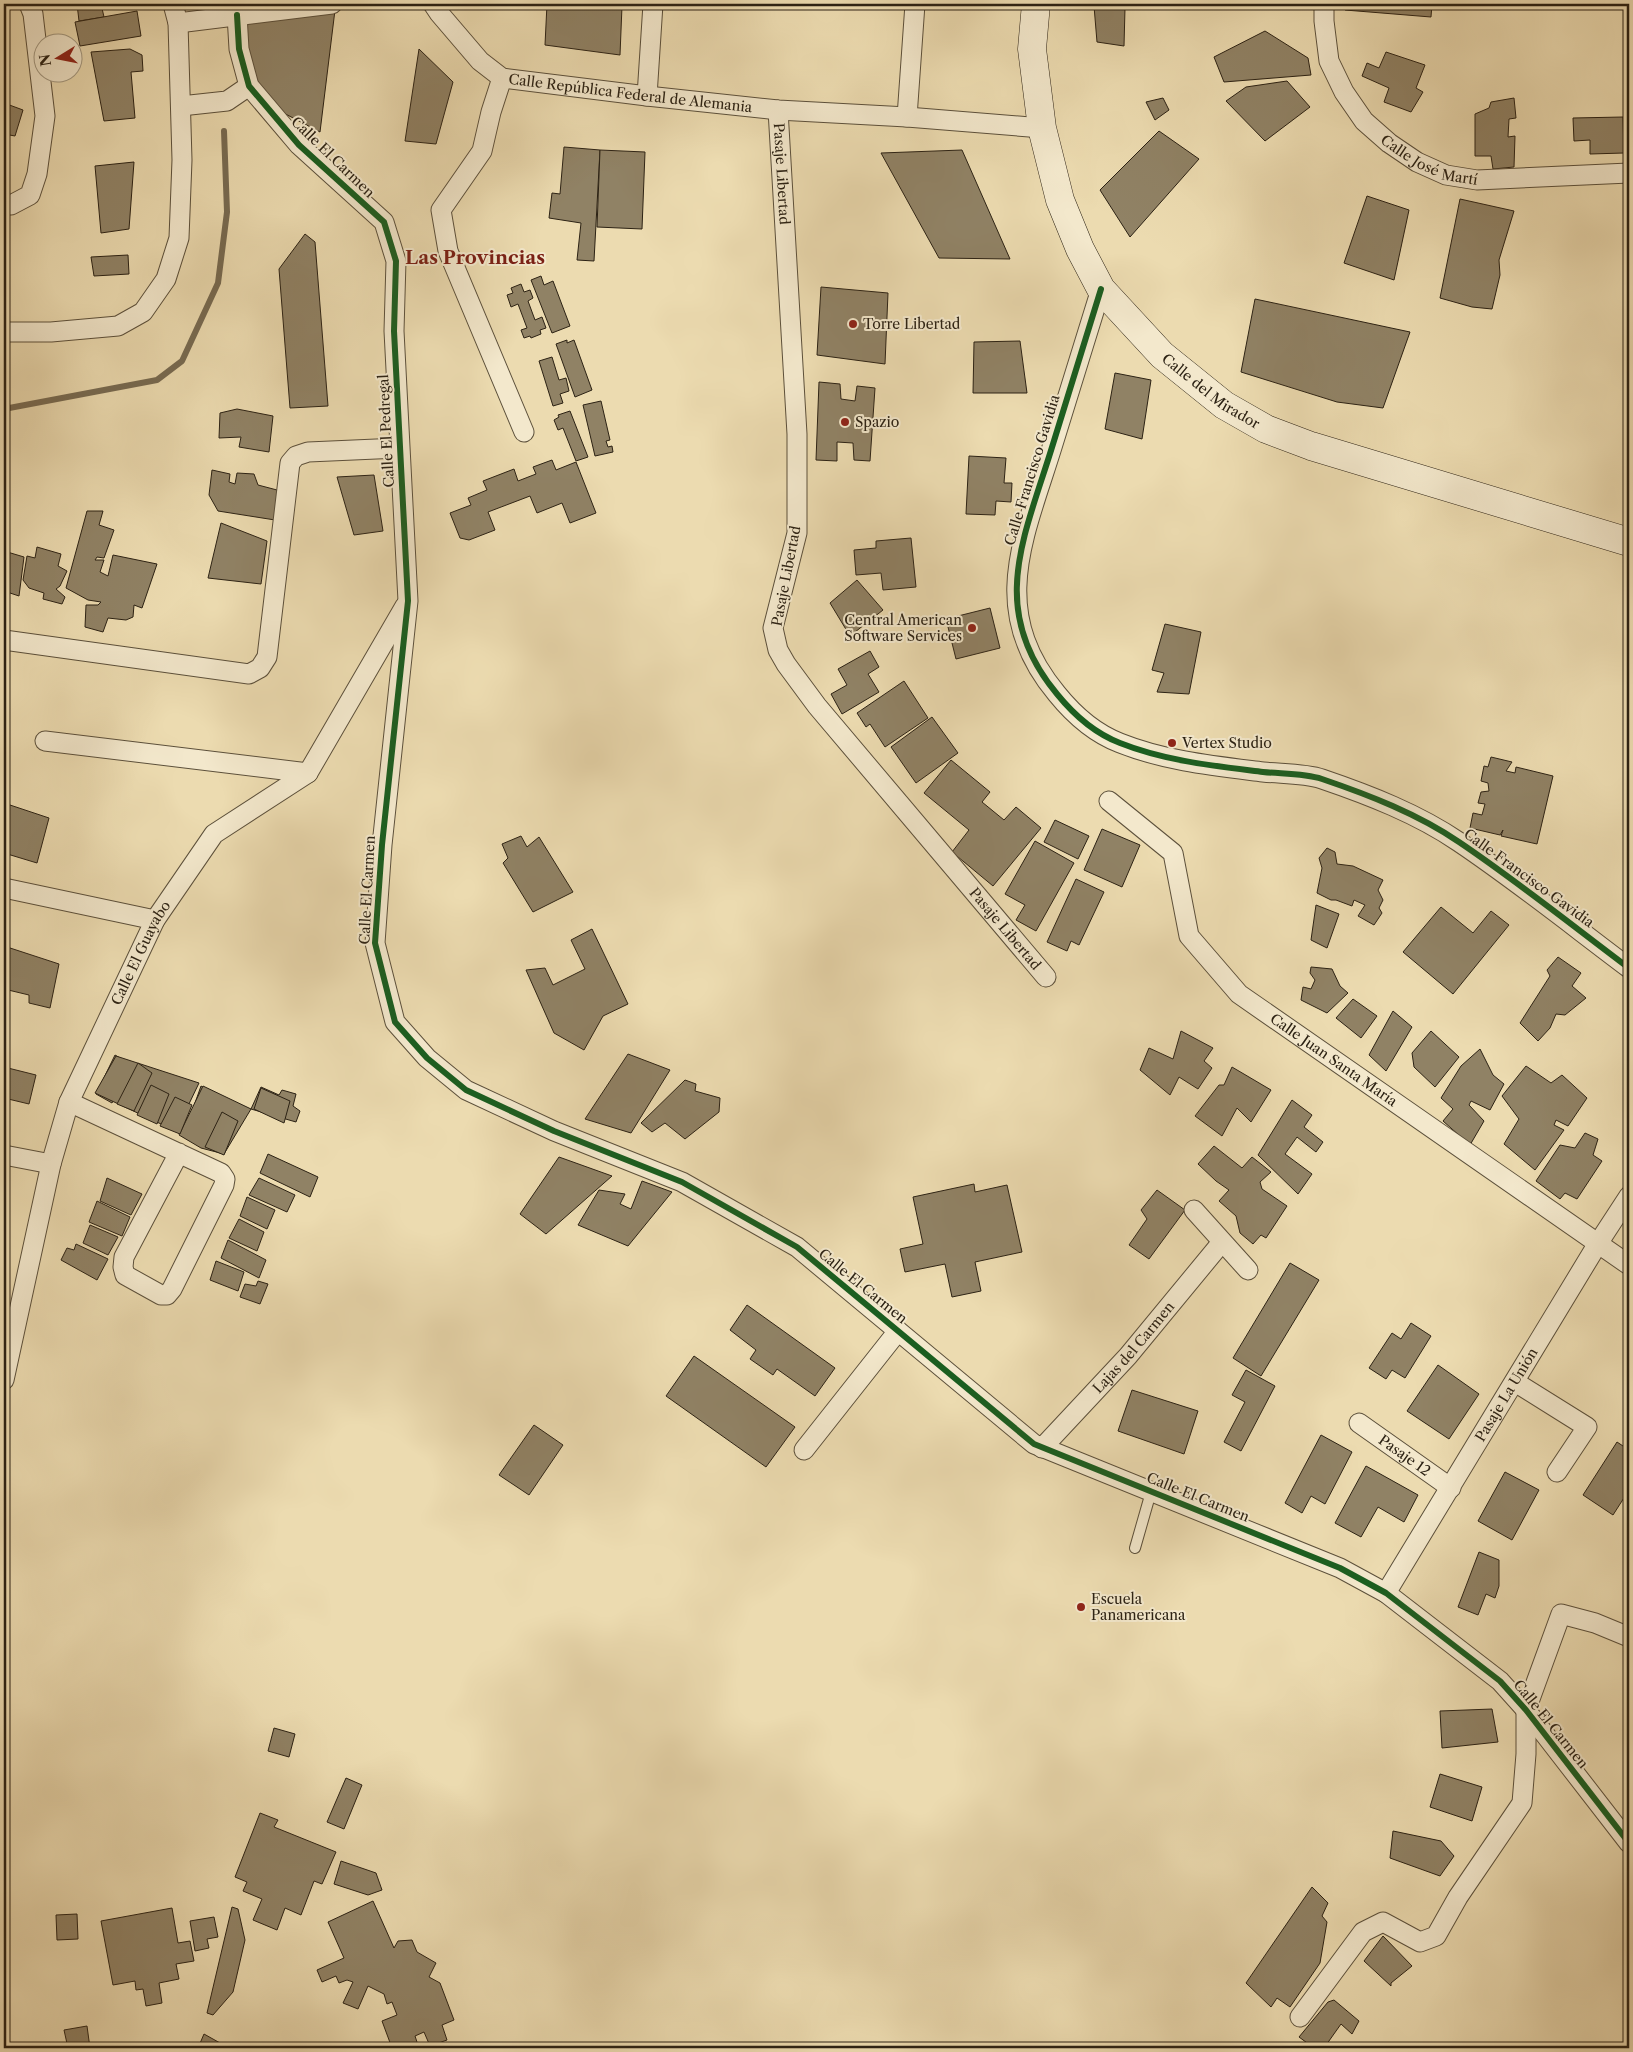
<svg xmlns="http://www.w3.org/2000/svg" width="1633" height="2052" viewBox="0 0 1633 2052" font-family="'Libre Caslon Text',serif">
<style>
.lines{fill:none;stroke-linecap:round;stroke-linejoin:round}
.stream{stroke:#786b52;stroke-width:6}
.building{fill:#908265;stroke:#2c2214}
.lane-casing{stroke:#5c503b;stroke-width:12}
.street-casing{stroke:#5c503b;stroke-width:21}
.secondary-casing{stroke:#2c2214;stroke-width:29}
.lane{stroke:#f3e8cc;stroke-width:10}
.street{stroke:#f3e8cc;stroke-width:19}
.secondary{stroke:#f3e8cc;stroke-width:28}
.cycleway-casing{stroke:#f3e8cc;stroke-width:9}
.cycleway{stroke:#1b5e20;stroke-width:6}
.poi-dot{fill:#8f2418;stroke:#f3e8cc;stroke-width:2}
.labels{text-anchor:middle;stroke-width:4;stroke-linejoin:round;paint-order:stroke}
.street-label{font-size:14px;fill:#2c2214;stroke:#f3e8cc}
.poi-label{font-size:14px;fill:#2c2214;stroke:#f3e8cc;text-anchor:start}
.district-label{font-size:19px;font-weight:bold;fill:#7a1f14;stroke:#f3e8cc}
</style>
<rect width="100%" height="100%" fill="#ecdbb0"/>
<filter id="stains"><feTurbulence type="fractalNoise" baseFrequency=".004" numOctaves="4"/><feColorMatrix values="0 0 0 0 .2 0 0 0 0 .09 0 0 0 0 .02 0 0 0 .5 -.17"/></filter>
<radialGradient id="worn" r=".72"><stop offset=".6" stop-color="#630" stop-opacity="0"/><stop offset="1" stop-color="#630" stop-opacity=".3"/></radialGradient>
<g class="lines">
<g class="stream">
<polyline points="212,4 213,6"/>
<polyline points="4,409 157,380 182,361 218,283 227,212 224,131"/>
</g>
</g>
<g class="building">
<polygon points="77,4 101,4 104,17 79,21"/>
<polygon points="547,4 620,4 622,6 620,55 545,45"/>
<polygon points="1346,4 1432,4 1431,17 1345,10"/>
<polygon points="1094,6 1125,8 1124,46 1097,42"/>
<polygon points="335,10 320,132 272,107 253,86 242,19"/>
<polygon points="137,11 141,36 80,46 75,22"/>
<polygon points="1265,31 1308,58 1311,75 1224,82 1214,57"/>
<polygon points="130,49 142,55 143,71 131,72 135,118 104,121 91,52"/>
<polygon points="419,49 453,82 436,144 405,141"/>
<polygon points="1386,52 1425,65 1416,88 1423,92 1411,112 1384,102 1389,88 1362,76 1367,63 1379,68"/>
<polygon points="1287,81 1310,107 1265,141 1226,101 1246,87"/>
<polygon points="1163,98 1169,110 1155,120 1146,102"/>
<polygon points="1514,98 1516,118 1509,119 1508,137 1515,136 1514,167 1493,169 1491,156 1475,156 1475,114 1489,108 1491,102"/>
<polygon points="4,103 23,110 15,136 4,134"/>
<polygon points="1623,117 1624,153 1590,154 1590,140 1574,141 1573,118"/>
<polygon points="1159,131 1199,159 1130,237 1100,190"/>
<polygon points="564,147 600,150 594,261 577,260 581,223 549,218 552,193 560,194"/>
<polygon points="600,150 645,152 642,229 597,227"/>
<polygon points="962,150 1010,259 939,258 881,153"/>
<polygon points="134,162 129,229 101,233 95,166"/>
<polygon points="1367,196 1409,210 1394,280 1344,263"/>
<polygon points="1460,199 1514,211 1499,260 1500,275 1492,309 1472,307 1440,298"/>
<polygon points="305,234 315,242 328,406 290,408 279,269"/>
<polygon points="128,255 129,274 94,276 91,257"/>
<polygon points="541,276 544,285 553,281 570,326 552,333 531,280"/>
<polygon points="521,284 524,292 530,290 533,298 528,301 535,320 542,317 546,328 540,330 541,334 531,338 530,336 524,338 521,330 527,328 518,304 511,307 507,295 513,293 511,288"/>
<polygon points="821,287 888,293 885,364 817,355"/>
<polygon points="1255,299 1410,332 1383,408 1337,402 1241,372"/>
<polygon points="567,340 567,343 574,340 592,390 575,397 556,344"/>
<polygon points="1020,341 1027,393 973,393 974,342"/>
<polygon points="552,357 559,380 566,378 569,391 560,394 563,403 553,406 539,361"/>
<polygon points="1115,373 1151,380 1142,439 1105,429"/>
<polygon points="819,382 840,384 841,399 855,401 857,386 875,388 870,461 854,460 853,443 837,442 837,461 816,460"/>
<polygon points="601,401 610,440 606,441 608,447 612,446 613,452 595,456 583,405"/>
<polygon points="237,409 273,416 269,452 239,447 241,437 219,438 220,413"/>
<polygon points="570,411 588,457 576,461 563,428 558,430 554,420 559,417 558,415"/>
<polygon points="969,456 1006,458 1004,483 1012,483 1011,502 996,501 995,515 966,514"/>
<polygon points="552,460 556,470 576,462 596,513 570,523 562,503 537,513 530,496 488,512 495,530 469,540 460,538 450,513 471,505 468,498 487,490 483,481 514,469 518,481 536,474 533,467"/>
<polygon points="212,470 230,474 229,482 235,484 237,473 254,474 258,485 277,490 275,520 218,511 209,495"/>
<polygon points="374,475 383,531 354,535 337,477"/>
<polygon points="87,511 103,511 99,525 114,530 104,558 97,557 95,560 104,560 100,572 108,576 113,555 157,564 142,608 134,605 133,617 126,620 108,618 103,632 85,627 86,605 98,605 101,602 88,600 66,588"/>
<polygon points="221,523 267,541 261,584 208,578"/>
<polygon points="911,538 916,587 883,590 881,573 856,575 854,550 876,548 876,541"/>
<polygon points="37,547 61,554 58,566 67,571 60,586 56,589 65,597 62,604 43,599 44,593 29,588 23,580 27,556 35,558"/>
<polygon points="4,551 24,557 19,596 4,591"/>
<polygon points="857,580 883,610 850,636 830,603"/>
<polygon points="990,608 1000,648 956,659 946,619"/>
<polygon points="1165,624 1201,632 1189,694 1157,692 1164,673 1152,670"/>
<polygon points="870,651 879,667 868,674 879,692 842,714 831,694 847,685 838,669"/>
<polygon points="904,681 928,718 885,747 870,724 866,727 857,713"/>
<polygon points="932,717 958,753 916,783 891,747"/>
<polygon points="1491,757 1512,762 1506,771 1515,773 1516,767 1553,776 1537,844 1501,836 1503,830 1500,835 1470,828 1473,813 1482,815 1485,804 1478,803 1481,792 1489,791 1488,783 1481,781 1484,766 1488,767"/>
<polygon points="951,760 990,792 982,802 1004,820 1016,807 1041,828 993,886 952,852 969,830 924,793"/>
<polygon points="4,803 49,818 37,863 4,853"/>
<polygon points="1055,820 1089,836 1078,859 1044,842"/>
<polygon points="1102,829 1140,845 1122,887 1084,870"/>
<polygon points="521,836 527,847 539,837 573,892 533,912 503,863 508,858 502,844"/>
<polygon points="1035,841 1074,863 1036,931 1016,920 1025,905 1005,894"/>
<polygon points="1327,848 1335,852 1337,864 1353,866 1383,880 1378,890 1383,900 1379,908 1382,913 1374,925 1358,916 1365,905 1354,900 1352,906 1336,900 1331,900 1317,893 1322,868 1319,858"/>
<polygon points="1076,879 1104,892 1079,945 1071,941 1067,951 1047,942"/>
<polygon points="1316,905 1339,914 1327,948 1311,940"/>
<polygon points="1441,907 1473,933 1491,911 1509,925 1453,994 1403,952"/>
<polygon points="592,929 628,1004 603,1016 584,1050 554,1033 526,970 545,968 553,985 585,969 571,940"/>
<polygon points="4,946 59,964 50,1008 29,1003 29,995 4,989"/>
<polygon points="1558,957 1581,973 1572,986 1586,998 1565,1015 1556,1014 1550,1028 1538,1041 1520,1023 1550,976 1547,970"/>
<polygon points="1311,967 1332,969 1340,986 1348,993 1327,1013 1301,1000 1303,987 1311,989 1315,980 1310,973"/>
<polygon points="1353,999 1377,1016 1361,1038 1336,1018"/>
<polygon points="1393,1011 1412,1027 1386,1071 1369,1055"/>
<polygon points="1181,1031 1213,1048 1204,1061 1212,1068 1198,1089 1179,1077 1170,1095 1140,1070 1149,1048 1173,1059"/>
<polygon points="1431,1031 1459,1057 1435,1087 1414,1067 1412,1053"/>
<polygon points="1480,1049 1493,1075 1504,1084 1490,1110 1471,1101 1469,1105 1484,1121 1470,1145 1443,1121 1453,1109 1441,1098 1461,1066"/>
<polygon points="628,1054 670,1070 631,1133 585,1119"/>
<polygon points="115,1055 132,1065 112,1103 96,1094"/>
<polygon points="116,1056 199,1083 176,1131 95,1093"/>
<polygon points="138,1063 152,1073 134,1111 117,1104"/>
<polygon points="1526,1066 1551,1083 1562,1075 1587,1098 1568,1126 1556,1120 1554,1125 1564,1130 1535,1170 1504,1144 1519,1119 1502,1096"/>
<polygon points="4,1067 36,1075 29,1104 4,1098"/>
<polygon points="1232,1067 1271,1090 1251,1122 1237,1108 1222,1136 1195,1116 1219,1085 1224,1085"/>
<polygon points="685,1080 696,1084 695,1091 720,1098 719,1112 685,1139 665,1123 652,1132 641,1123"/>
<polygon points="151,1085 169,1094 157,1124 137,1115"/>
<polygon points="201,1086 223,1098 201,1143 183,1137"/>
<polygon points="203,1086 251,1109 224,1154 201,1148 179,1135"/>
<polygon points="261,1087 279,1095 282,1090 296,1094 293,1106 300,1111 296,1122 251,1109"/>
<polygon points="261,1088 290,1101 284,1123 254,1109"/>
<polygon points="175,1097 192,1105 180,1134 160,1126"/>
<polygon points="1292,1100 1312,1115 1304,1127 1323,1142 1316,1152 1297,1137 1285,1154 1312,1174 1298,1194 1258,1155"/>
<polygon points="222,1112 238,1121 224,1155 205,1147"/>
<polygon points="1585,1133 1598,1139 1593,1155 1602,1161 1577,1199 1565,1193 1560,1199 1536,1181 1560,1145 1575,1148"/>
<polygon points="1214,1146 1242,1168 1252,1157 1271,1172 1260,1182 1262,1189 1287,1206 1266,1238 1261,1235 1253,1244 1240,1233 1236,1216 1219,1201 1229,1190 1216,1181 1198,1164"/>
<polygon points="268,1154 318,1177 310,1197 260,1173"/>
<polygon points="559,1157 612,1176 546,1234 520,1214"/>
<polygon points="107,1178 142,1194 131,1215 100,1201"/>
<polygon points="259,1178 295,1195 287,1212 249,1195"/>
<polygon points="642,1181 672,1192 628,1246 578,1225 599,1190 625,1194 620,1204 631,1209"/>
<polygon points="974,1184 975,1192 1007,1185 1022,1252 975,1262 981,1291 952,1297 945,1264 905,1272 900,1249 923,1244 913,1197"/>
<polygon points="1157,1190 1185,1210 1149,1259 1129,1245 1147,1219 1141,1210"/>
<polygon points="247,1197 275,1210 267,1229 240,1216"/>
<polygon points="97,1201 130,1217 122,1236 89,1222"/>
<polygon points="239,1219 264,1232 257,1251 229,1238"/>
<polygon points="90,1225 118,1237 108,1255 83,1243"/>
<polygon points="228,1240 266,1260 259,1278 221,1258"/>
<polygon points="76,1244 108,1259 97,1280 61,1260 67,1248 74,1250"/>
<polygon points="216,1261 244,1272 238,1291 210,1280"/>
<polygon points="1290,1263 1319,1280 1261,1376 1233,1358"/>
<polygon points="258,1281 268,1284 260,1304 240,1297 245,1284 256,1286"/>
<polygon points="747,1305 835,1368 815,1396 777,1369 773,1375 750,1359 756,1350 730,1330"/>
<polygon points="1411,1323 1431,1336 1405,1378 1392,1370 1386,1379 1369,1368 1392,1333 1401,1339"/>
<polygon points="694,1356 795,1427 766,1467 666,1396"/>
<polygon points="1438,1365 1479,1394 1449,1439 1407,1411"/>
<polygon points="1246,1370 1275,1386 1241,1451 1224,1442 1245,1402 1232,1395"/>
<polygon points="1132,1390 1198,1411 1184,1454 1118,1431"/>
<polygon points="534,1425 563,1445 529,1495 499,1475"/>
<polygon points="1321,1435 1352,1452 1325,1504 1311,1496 1302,1513 1285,1503"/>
<polygon points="1617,1442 1629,1450 1629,1490 1613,1515 1583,1495"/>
<polygon points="1366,1466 1418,1495 1404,1522 1378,1507 1361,1537 1335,1523"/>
<polygon points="1505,1472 1539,1490 1512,1540 1478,1521"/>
<polygon points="1479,1552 1499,1560 1499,1586 1495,1598 1486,1594 1478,1615 1458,1607"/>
<polygon points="1492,1709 1498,1742 1442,1748 1440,1711"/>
<polygon points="274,1728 295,1734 289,1757 268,1751"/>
<polygon points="1440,1774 1482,1787 1472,1821 1430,1807"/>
<polygon points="346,1778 362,1785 344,1829 327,1822"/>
<polygon points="260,1813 278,1820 274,1827 336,1852 322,1884 314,1881 301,1915 285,1908 277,1930 253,1920 262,1899 243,1891 247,1882 235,1877"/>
<polygon points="1393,1831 1441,1841 1454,1856 1440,1876 1390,1858"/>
<polygon points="341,1861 376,1873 382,1890 368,1895 334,1884"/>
<polygon points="1312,1887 1328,1903 1322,1916 1327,1922 1320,1963 1290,2007 1277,1998 1271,2007 1246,1983"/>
<polygon points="373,1901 394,1948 398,1941 412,1940 417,1952 436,1963 429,1977 440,1983 454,2020 442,2025 447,2040 430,2046 424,2032 415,2036 419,2048 392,2048 382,2021 397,2015 392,2002 387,2004 384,1994 368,1986 358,2009 343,2003 353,1982 347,1980 339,1983 336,1976 322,1982 317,1970 344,1958 328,1922"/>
<polygon points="232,1907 238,1909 245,1940 233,1992 213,2015 207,2013"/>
<polygon points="172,1908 178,1943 190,1941 194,1961 176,1964 179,1979 159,1983 162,2003 146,2006 143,1989 136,1990 135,1981 113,1985 101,1921"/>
<polygon points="77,1914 78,1939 57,1940 56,1915"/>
<polygon points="214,1917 218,1937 207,1939 209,1948 195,1951 190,1921"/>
<polygon points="1383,1936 1412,1966 1391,1983 1391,1986 1364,1961"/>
<polygon points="1334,2000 1359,2021 1352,2034 1341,2024 1324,2048 1314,2048 1299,2037 1328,2002"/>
<polygon points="87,2026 90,2048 68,2048 64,2030"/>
<polygon points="204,2034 229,2048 198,2048"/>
</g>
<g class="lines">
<defs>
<polyline id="lane" points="1135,1548 1151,1492"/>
<g id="street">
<path id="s1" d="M 433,4 L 439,13 L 480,61 L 502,78 L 647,96 L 778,110 L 907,117 L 1042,128"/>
<path id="s2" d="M 1324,4 L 1324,21 L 1329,61 L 1344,92 L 1364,121 L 1389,143 L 1417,162 L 1446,175 L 1477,180 L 1629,173"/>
<polyline points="237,15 239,49 249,86 299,145 384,222 396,261 394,331 408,601 382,845 375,943 395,1022 427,1058 466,1090 554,1131 682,1182 797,1247 1034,1444 1340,1568 1386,1593 1500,1681 1526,1710 1629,1843"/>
<polyline points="178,23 332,4"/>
<polyline points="502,78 491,112 482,151 441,210 448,251 524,432"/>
<polyline points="647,96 653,4"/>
<polyline points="181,106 227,101 249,86"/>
<path id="s3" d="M 778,110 L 797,434 L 797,533 L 773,628 L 778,650 L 786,664 L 817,706 L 1046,977"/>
<polyline points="907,117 915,4"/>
<polyline points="4,205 11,205 30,195 37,174 45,116 33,14 29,4"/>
<path d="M 1101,289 C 1085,340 1069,392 1053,444 C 1025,536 986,609 1057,694 C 1074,715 1094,733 1120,743 C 1165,761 1215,766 1263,772 C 1282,774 1304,773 1322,779 C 1369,795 1418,814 1459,842 C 1517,881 1573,926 1629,968"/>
<polyline points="4,332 51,332 118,326 143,312 166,279 179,238 182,160 178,23 173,4"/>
<polyline points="4,640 249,674 260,668 267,657 290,463 296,456 308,452 399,448"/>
<polyline points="45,741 308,773"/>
<path id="s4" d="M 1109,801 L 1173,853 L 1189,936 L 1239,994 L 1629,1265"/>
<polyline points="4,888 155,920"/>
<polyline points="69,1102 221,1173 225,1179 224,1185 172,1289 167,1295 161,1295 125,1275 123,1267 124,1257 179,1153"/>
<polyline points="4,1155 51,1164"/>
<polyline points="1194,1210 1248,1270"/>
<path id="s5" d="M 4,1380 L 51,1164 L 69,1102 L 155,920 L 214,834 L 308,773 L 405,606"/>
<polyline points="1515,1382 1587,1427 1557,1472"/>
<path id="s6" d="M 1359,1423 L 1451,1488"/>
<path id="s7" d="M 1042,1448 L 1128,1356 L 1222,1242"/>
<polyline points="804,1450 898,1331"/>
<path id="s8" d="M 1386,1593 L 1597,1245 L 1629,1196"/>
<polyline points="1300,2017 1363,1932 1383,1922 1420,1942 1436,1936 1458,1897 1522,1803 1526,1754 1526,1710 1561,1614 1595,1623 1629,1637"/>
</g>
<g id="secondary">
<path id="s9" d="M 1036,4 L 1032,49 L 1042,128 L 1060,200 L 1080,249 L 1101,289 L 1162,355 L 1224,405 L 1266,429 L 1311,446 L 1629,542"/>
</g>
</defs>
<use href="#lane" class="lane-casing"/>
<use href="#street" class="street-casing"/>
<use href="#secondary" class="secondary-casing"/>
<use href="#lane" class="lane"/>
<use href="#street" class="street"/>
<use href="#secondary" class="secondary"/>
<defs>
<g id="cycleway">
<polyline points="237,15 239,49 249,86 299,145 384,222 396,261 394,331 408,601 382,845 375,943 395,1022 427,1058 466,1090 554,1131 682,1182 797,1247 1034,1444 1340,1568 1386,1593 1500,1681 1526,1710 1629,1843"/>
<path d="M 1101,289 C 1085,340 1069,392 1053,444 C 1025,536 986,609 1057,694 C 1074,715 1094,733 1120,743 C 1165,761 1215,766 1263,772 C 1282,774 1304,773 1322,779 C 1369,795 1418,814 1459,842 C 1517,881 1573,926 1629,968"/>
</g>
</defs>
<use href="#cycleway" class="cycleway-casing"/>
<use href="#cycleway" class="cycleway"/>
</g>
<g class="poi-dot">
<circle cx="853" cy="324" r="5"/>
<circle cx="845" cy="422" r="5"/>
<circle cx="972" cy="628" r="5"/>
<circle cx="1172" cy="743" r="5"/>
<circle cx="1081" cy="1607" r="5"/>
</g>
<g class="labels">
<g class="street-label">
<text dy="5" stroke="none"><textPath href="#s1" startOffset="231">Calle República Federal de Alemania</textPath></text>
<text dy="5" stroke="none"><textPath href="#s2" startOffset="205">Calle José Martí</textPath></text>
<text transform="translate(333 157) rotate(44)" y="5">Calle El Carmen</text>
<text dy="5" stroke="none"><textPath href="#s3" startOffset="64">Pasaje Libertad</textPath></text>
<text dy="5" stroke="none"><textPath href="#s9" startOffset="448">Calle del Mirador</textPath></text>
<text transform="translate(386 431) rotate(-93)" y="5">Calle El Pedregal</text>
<text transform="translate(1032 470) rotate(-73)" y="5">Calle Francisco Gavidia</text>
<text transform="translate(786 576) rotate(-79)" y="5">Pasaje Libertad</text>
<text transform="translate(1529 878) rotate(36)" y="5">Calle Francisco Gavidia</text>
<text transform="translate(367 890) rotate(-87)" y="5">Calle El Carmen</text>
<text dy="5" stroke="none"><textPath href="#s3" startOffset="904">Pasaje Libertad</textPath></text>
<text dy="5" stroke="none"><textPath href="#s5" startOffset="451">Calle El Guayabo</textPath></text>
<text dy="5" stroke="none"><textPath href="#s4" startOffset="359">Calle Juan Santa María</textPath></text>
<text transform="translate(863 1286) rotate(39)" y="5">Calle El Carmen</text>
<text dy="5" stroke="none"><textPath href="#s7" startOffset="136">Lajas del Carmen</textPath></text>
<text dy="5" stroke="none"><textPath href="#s8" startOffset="232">Pasaje La Unión</textPath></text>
<text dy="5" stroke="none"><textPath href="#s6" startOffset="56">Pasaje 12</textPath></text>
<text transform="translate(1198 1497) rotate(22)" y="5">Calle El Carmen</text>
<text transform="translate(1551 1724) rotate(51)" y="5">Calle El Carmen</text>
</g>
<g class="poi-label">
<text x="863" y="329">Torre Libertad</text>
<text x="855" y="427">Spazio</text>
<text x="962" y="625" text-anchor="end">Central American<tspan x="962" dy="16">Software Services</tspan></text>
<text x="1182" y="748">Vertex Studio</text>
<text x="1091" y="1604">Escuela<tspan x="1091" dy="16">Panamericana</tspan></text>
</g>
<g class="district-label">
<text x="475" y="264">Las Provincias</text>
</g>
</g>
<rect width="1633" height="2052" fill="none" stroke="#ecdbb0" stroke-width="20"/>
<rect x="5" y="5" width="1623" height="2042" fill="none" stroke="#2c2214" stroke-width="2.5"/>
<rect x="10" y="10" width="1613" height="2032" fill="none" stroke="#2c2214"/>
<g transform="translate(58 58) rotate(260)"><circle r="24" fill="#f3e8cc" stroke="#a39982"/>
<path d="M0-4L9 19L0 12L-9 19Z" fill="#8f2418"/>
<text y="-8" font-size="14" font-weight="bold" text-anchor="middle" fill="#2c2214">N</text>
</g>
<rect width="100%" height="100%" filter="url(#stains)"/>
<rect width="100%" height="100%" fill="url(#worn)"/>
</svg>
